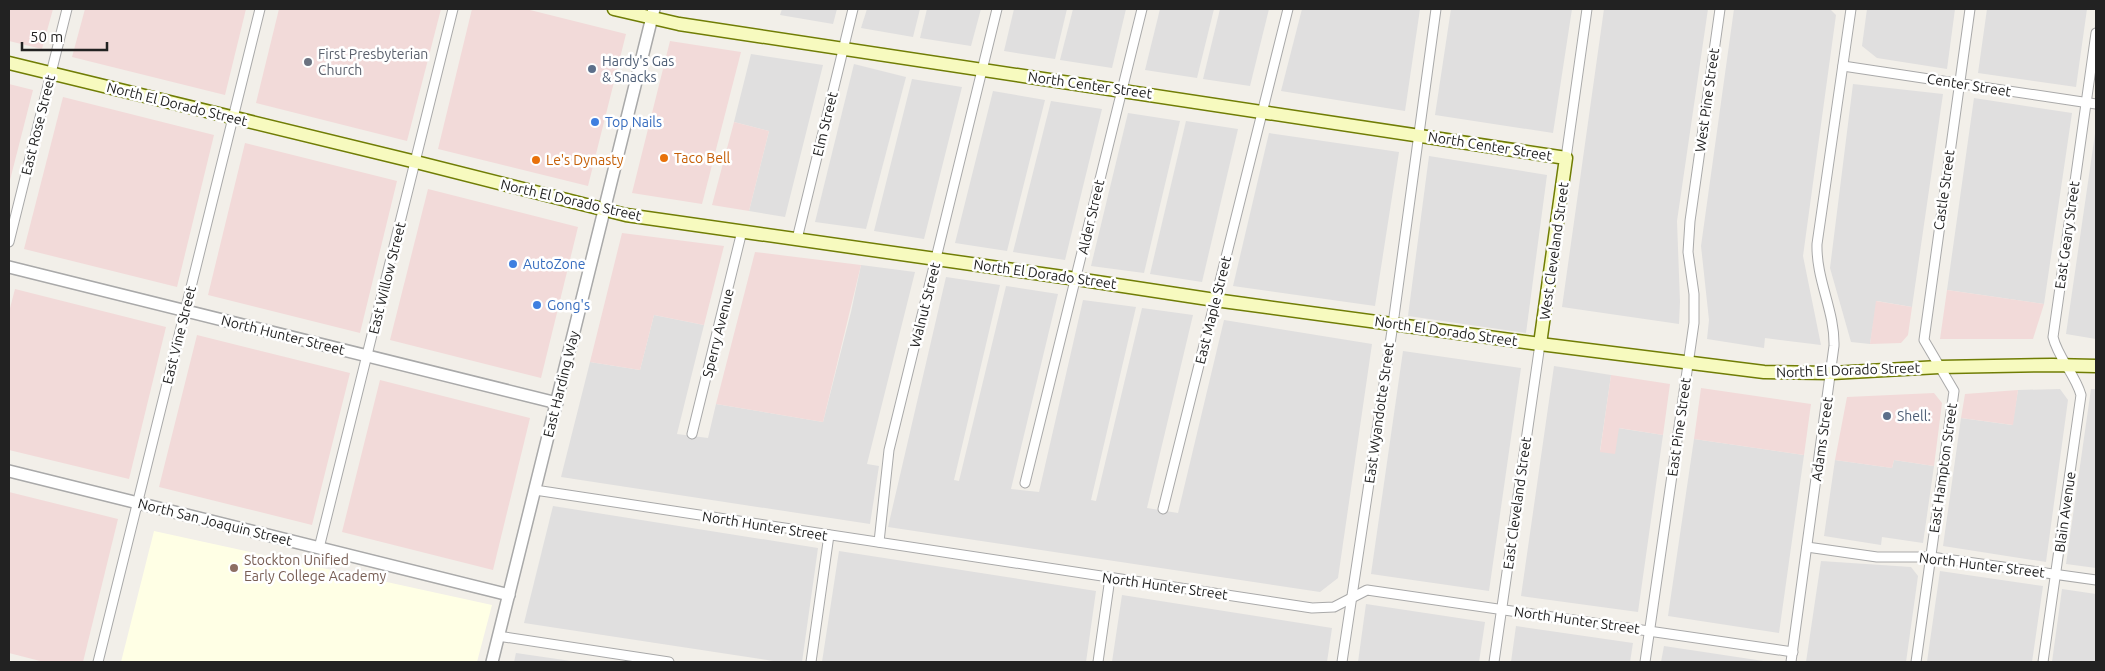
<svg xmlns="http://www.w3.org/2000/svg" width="2105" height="671" viewBox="0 0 2105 671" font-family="Ubuntu,sans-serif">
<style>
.residential{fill:#e0dfdf}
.commercial{fill:#f2dad9}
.education{fill:#ffffe5}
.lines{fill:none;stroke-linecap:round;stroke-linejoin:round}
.minor-casing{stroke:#a9a9a9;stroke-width:11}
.tertiary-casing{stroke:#a9a9a9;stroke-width:14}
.secondary-casing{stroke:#707d05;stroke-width:15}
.minor{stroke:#fff;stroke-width:9}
.tertiary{stroke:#fff;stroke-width:11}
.secondary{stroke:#f7fabf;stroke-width:12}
.worship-dot{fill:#6b7280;stroke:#fff;stroke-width:2}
.service-dot{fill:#5c6f8a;stroke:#fff;stroke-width:2}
.shop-dot{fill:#3f7fe0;stroke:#fff;stroke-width:2}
.food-dot{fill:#e8710a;stroke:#fff;stroke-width:2}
.education-dot{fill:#8d6e63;stroke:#fff;stroke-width:2}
.labels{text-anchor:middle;stroke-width:5;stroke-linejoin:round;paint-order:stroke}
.worship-label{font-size:14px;fill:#5b616d;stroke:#fff;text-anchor:start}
.service-label{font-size:14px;fill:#4e5e75;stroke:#fff;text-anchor:start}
.street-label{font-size:14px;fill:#222;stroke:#fff}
.shop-label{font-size:14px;fill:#366cbe;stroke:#fff;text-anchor:start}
.food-label{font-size:14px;fill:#c56008;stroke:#fff;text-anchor:start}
.education-label{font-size:14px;fill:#785e54;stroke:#fff;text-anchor:start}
</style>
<rect width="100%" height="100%" fill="#f2efe9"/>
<g class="residential">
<polygon points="782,9 837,9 833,24 780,15"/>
<polygon points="867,9 920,9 913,37 861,28"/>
<polygon points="927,9 981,9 971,46 920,38"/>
<polygon points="1014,9 1067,9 1055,59 1004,51"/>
<polygon points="1073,9 1126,9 1112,68 1060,60"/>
<polygon points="1160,9 1214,9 1197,78 1145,70"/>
<polygon points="1220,9 1269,9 1250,86 1203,79"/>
<polygon points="1302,9 1420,9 1405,111 1281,91"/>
<polygon points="1451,9 1572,9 1553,133 1435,115"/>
<polygon points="1604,9 1708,9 1677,221 1680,302 1679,324 1562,307"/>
<polygon points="1734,9 1830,9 1836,15 1803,256 1821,345 1765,338 1764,348 1707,339 1709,320 1701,246"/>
<polygon points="1867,9 1955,9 1947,69 1877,58 1862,46"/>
<polygon points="1987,9 2087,9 2076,87 1978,73"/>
<polygon points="751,54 823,65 785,217 749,211 769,131 734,122"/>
<polygon points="854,64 906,77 866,229 815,222"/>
<polygon points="912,79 962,87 924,239 874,231"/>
<polygon points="1853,84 1943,94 1912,307 1877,301 1870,344 1851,342 1830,268"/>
<polygon points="993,91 1045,100 1007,251 955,243"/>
<polygon points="1974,98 2072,113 2044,304 1947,290"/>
<polygon points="1051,101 1102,109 1065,260 1013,252"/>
<polygon points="1128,113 1180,121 1144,273 1091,266"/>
<polygon points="1186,121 1238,129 1202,282 1150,274"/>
<polygon points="2096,127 2096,339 2066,334"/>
<polygon points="1269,133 1399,152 1375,306 1233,286"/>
<polygon points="1429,156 1547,175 1526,333 1408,316"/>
<polygon points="861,265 915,272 867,464 879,466 870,524 561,477 590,362 640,370 654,315 704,325 677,434 708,438 716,404 823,422 851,312"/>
<polygon points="946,277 1000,285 954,480 959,481 1006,286 1058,294 1011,489 1039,492 1083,300 1136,307 1091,500 1096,501 1142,308 1193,315 1147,508 1178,513 1224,320 1372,344 1338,578 1320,592 888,527"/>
<polygon points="1403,351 1521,368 1489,591 1371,574"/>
<polygon points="1554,366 1611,375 1600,451 1618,428 1663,435 1638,612 1521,596"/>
<polygon points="2060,389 2068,400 2046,562 1943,546 1961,418 2012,425 2018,390"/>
<polygon points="2091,389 2096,389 2096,568 2066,564"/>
<polygon points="1694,439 1804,455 1779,633 1668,616"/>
<polygon points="1835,460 1892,468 1894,460 1934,466 1923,543 1882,537 1881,545 1824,536"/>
<polygon points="553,506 818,548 802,662 780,662 524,623"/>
<polygon points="839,551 1096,591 1086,662 822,662"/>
<polygon points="1821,561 1911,567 1918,576 1906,662 1806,662"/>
<polygon points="1940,571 2043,586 2032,662 1927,662"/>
<polygon points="2062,589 2096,594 2096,662 2052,662"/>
<polygon points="1122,595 1332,628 1327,662 1112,662"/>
<polygon points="1366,604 1485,622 1479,662 1358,662"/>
<polygon points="1516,626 1633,643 1630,662 1511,662"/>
<polygon points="1664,646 1770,662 1661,662"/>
<polygon points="516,653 578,662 514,662"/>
</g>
<g class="commercial">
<polygon points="9,9 53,9 42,49 9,41"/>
<polygon points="85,9 246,9 225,95 72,57"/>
<polygon points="279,9 441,9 407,141 256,103"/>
<polygon points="472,9 526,9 626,34 588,186 438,149"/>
<polygon points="670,41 741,52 702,204 632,193"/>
<polygon points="9,84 33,90 9,184"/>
<polygon points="63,97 214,135 177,287 24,249"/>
<polygon points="734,122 769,131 749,211 712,205"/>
<polygon points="245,143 397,181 360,333 208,295"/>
<polygon points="428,189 578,227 541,378 390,340"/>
<polygon points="622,233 724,246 704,325 654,315 640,370 590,362"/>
<polygon points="755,252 861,265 823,422 716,404"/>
<polygon points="15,289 166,327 129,479 9,450 9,312"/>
<polygon points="1947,290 2044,304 2033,339 1940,339"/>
<polygon points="1876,301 1912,307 1908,335 1901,343 1870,344"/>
<polygon points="197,335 350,373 312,525 159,487"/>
<polygon points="1611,375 1670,384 1663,435 1619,428 1615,454 1600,452"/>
<polygon points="380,380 530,418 493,570 342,532"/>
<polygon points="1701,388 1811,404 1804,455 1694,439"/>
<polygon points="2018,390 2013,425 1961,418 1965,394"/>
<polygon points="1934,393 1942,403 1934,466 1894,460 1892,468 1835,460 1847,397"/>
<polygon points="9,492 118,519 83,662 44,662 9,653"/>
</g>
<polygon class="education" points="154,531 492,605 477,662 121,662"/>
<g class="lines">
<defs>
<g id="minor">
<polyline points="1843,66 2096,104"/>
<polyline points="1566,158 1587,9"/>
<polyline points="797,239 853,9"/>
<polyline points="9,242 67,9"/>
<polyline points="692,434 742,231"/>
<polyline points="1025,483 1142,9"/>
<polyline points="535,490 1312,608 1334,607 1367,590 1793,652"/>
<polyline points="1163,509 1288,9"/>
<polyline points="879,542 889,450 997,9"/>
<polyline points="1807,547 1877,557 1931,557 2096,580"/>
<polyline points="319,548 453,9"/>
<polyline points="498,636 669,662"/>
<polyline points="98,662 260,9"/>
<polyline points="811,662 829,535"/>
<polyline points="1098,662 1110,578"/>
<polyline points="1342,662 1393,324 1436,9"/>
<polyline points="1494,662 1540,344"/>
<polyline points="1645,662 1694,323 1694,294 1688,252 1690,221 1720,9"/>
<path d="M 1791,662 L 1834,346 C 1835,311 1816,280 1817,244 L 1851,9"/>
<polyline points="1916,662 1954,391 1924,340 1970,9"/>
<path d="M 2043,662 L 2081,395 C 2075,374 2058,358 2053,337 L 2096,33"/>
</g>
<g id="tertiary">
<polyline points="9,267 557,403"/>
<polyline points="9,471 509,595"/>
<polyline points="492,662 654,9"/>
</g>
<g id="secondary">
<polyline points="614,9 679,24 1566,158 1540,344"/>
<polyline points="9,63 416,162 626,215 1077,279 1215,300 1540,344 1764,372 1832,373 1939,367 2052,365 2096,366"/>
</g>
</defs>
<use href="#minor" class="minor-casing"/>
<use href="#tertiary" class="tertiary-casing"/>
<use href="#secondary" class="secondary-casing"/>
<use href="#minor" class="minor"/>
<use href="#tertiary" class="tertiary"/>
<use href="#secondary" class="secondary"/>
</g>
<circle class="worship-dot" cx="308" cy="62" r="5"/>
<g class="service-dot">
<circle cx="592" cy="69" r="5"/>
<circle cx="1887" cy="416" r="5"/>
</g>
<g class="shop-dot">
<circle cx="595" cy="122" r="5"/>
<circle cx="513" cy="264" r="5"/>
<circle cx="537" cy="305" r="5"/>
</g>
<g class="food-dot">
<circle cx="664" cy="158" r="5"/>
<circle cx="536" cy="160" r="5"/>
</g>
<circle class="education-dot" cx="234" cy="568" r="5"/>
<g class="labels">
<g class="worship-label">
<text x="318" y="59">First Presbyterian<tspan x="318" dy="16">Church</tspan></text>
</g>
<g class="service-label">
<text x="602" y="66">Hardy's Gas<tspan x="602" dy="16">&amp; Snacks</tspan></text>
<text x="1897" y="421">Shell:</text>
</g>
<g class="street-label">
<text transform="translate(1090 85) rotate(8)" y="5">North Center Street</text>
<text transform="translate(1969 85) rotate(9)" y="5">Center Street</text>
<text transform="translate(1707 100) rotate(-82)" y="5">West Pine Street</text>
<text transform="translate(177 104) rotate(14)" y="5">North El Dorado Street</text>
<text transform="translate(825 124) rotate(-76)" y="5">Elm Street</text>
<text transform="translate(38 125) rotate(-76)" y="5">East Rose Street</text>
<text transform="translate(1490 146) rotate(9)" y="5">North Center Street</text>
<text transform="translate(1944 190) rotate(-82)" y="5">Castle Street</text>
<text transform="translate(571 200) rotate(13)" y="5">North El Dorado Street</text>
<text transform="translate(1091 217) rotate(-77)" y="5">Alder Street</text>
<text transform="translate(2067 235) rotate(-82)" y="5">East Geary Street</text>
<text transform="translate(1554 251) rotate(-82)" y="5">West Cleveland Street</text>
<text transform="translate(1045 274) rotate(8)" y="5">North El Dorado Street</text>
<text transform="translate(387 278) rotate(-76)" y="5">East Willow Street</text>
<text transform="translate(925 305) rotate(-76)" y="5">Walnut Street</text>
<text transform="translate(1213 310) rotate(-76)" y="5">East Maple Street</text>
<text transform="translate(1446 331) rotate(8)" y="5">North El Dorado Street</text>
<text transform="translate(718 333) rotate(-76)" y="5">Sperry Avenue</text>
<text transform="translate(179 335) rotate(-76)" y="5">East Vine Street</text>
<text transform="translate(283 335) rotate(14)" y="5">North Hunter Street</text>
<text transform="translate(1848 370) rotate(-2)" y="5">North El Dorado Street</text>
<text transform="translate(561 384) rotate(-76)" y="5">East Harding Way</text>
<text transform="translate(1379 413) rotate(-82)" y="5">East Wyandotte Street</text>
<text transform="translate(1679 427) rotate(-82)" y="5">East Pine Street</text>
<text transform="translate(1822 439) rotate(-82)" y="5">Adams Street</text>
<text transform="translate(1943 468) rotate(-82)" y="5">East Hampton Street</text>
<text transform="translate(1517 503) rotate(-82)" y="5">East Cleveland Street</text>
<text transform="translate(2065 512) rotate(-82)" y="5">Blain Avenue</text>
<text transform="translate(215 522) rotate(14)" y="5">North San Joaquin Street</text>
<text transform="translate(765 526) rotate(9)" y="5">North Hunter Street</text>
<text transform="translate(1982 565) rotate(7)" y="5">North Hunter Street</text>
<text transform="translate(1165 586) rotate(8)" y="5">North Hunter Street</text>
<text transform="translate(1577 620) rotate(8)" y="5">North Hunter Street</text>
</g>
<g class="shop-label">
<text x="605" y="127">Top Nails</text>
<text x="523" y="269">AutoZone</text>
<text x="547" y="310">Gong's</text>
</g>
<g class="food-label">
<text x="674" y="163">Taco Bell</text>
<text x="546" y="165">Le's Dynasty</text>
</g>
<g class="education-label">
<text x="244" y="565">Stockton Unified<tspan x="244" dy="16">Early College Academy</tspan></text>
</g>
</g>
<rect width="2105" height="671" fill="none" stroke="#222222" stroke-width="20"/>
<path d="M22 42v8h85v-8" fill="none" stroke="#222222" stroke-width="2.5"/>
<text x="30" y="42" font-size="15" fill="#222222" stroke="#ffffff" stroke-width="4" paint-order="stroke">50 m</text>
</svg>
